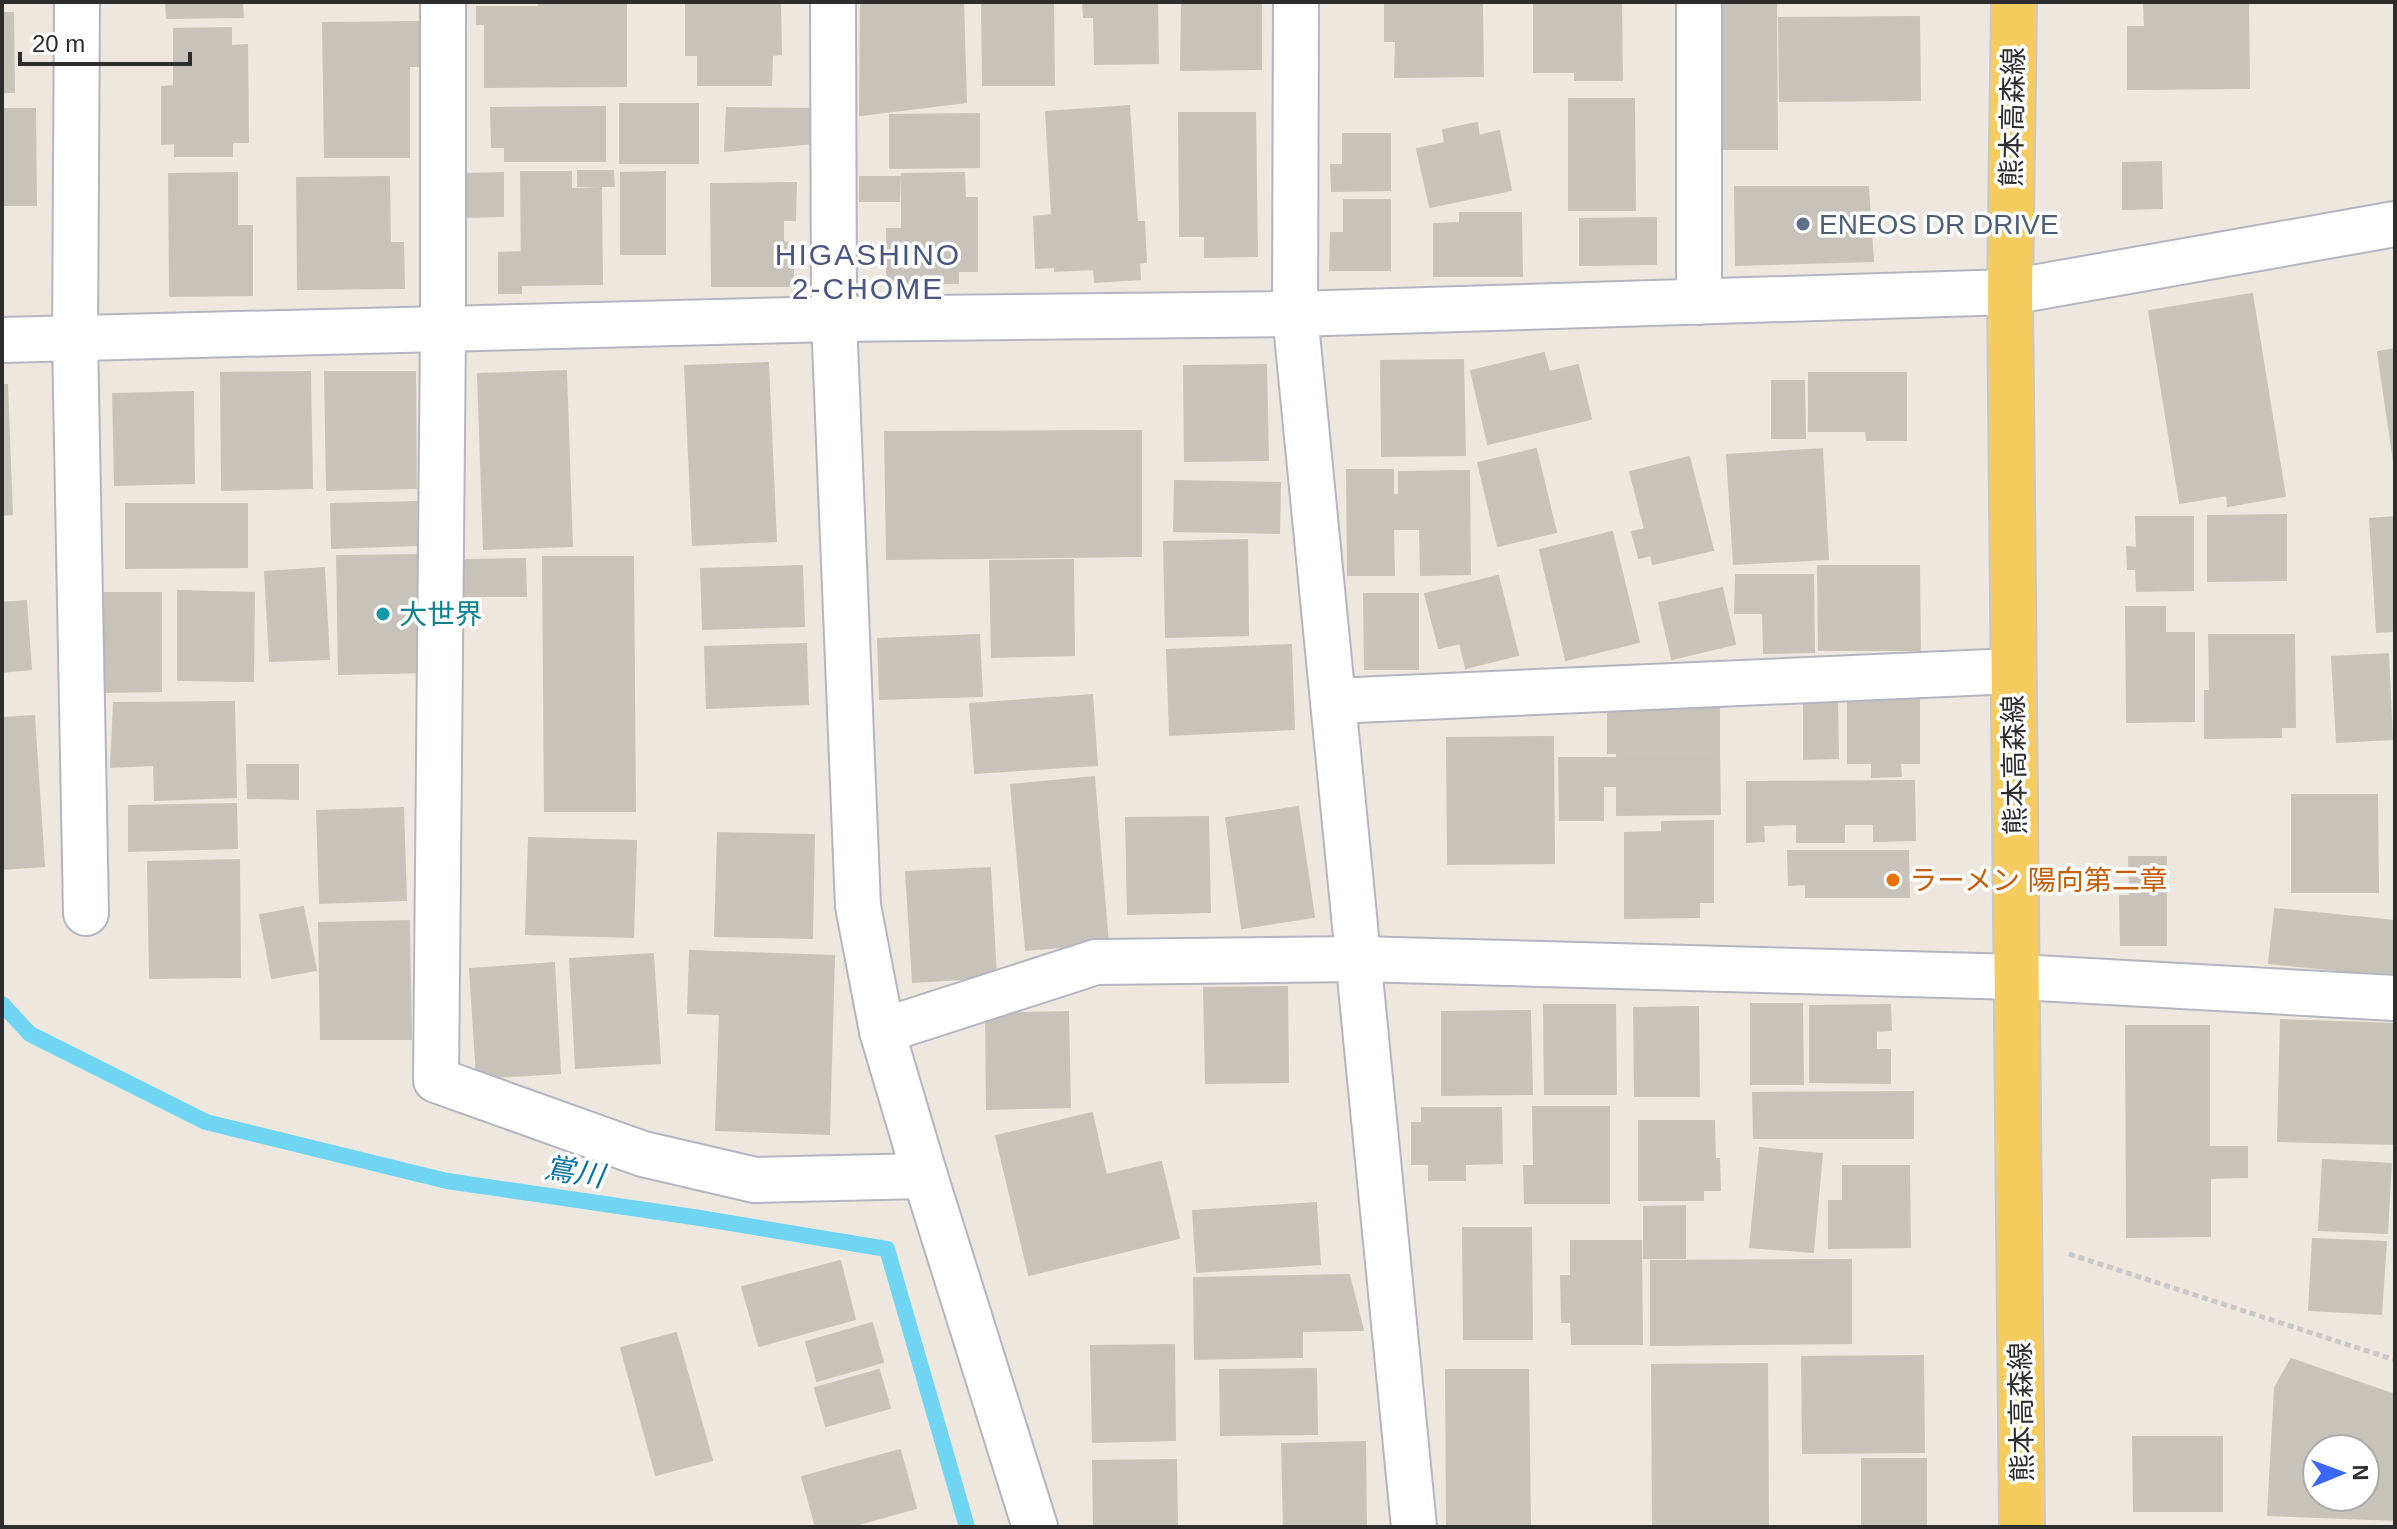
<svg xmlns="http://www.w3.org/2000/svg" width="2397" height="1529" viewBox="0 0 2397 1529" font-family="Arial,'Noto Sans JP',sans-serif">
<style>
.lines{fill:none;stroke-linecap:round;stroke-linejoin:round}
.stream{stroke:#70d5f3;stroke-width:16}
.building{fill:#c7c2ba;stroke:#cac3b8;stroke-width:2;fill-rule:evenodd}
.minor-casing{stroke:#b3b6c0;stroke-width:48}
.primary-casing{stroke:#c8c8c8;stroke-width:48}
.path{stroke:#c8c8c8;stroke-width:5;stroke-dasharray:6 4;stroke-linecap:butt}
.minor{stroke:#fff;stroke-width:44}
.primary{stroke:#f5cc5d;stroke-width:44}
.service-dot{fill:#5c6f8a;stroke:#fff;stroke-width:3}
.culture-dot{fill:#0f9aa8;stroke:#fff;stroke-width:3}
.food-dot{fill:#e8710a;stroke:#fff;stroke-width:3}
.labels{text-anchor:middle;stroke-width:7;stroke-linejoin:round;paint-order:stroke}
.street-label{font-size:28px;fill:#2d2d2d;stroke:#fff}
.service-label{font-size:28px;fill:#4e5e75;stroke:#fff;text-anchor:start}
.culture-label{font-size:28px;fill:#0d838f;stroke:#fff;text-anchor:start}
.food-label{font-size:28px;fill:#c56008;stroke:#fff;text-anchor:start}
.neighbourhood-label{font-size:30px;letter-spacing:2px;fill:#4b5680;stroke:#fff}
.water-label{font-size:30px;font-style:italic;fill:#0974a4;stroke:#fff}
</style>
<rect width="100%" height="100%" fill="#eee7df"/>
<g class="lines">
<polyline class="stream" points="2,1004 30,1034 206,1122 447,1181 700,1218 887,1249 967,1527"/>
</g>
<g class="building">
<polygon points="166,2 242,2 243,17 167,18"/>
<polygon points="539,2 626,2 626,86 485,87 485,24 477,24 477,7 539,7"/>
<polygon points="686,2 780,2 781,54 772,55 771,85 698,85 698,55 686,55"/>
<polygon points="861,2 963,2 966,102 860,115"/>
<polygon points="982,2 1053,2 1054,85 983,85"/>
<polygon points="1083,2 1157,2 1158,63 1095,64 1094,17 1084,17"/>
<polygon points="1182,2 1261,2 1261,69 1181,70"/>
<polygon points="1385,2 1482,2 1483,76 1395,77 1396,41 1385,41"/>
<polygon points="1534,2 1621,2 1622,80 1575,80 1575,72 1534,72"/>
<polygon points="1716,2 1776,2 1777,149 1718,149"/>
<polygon points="2144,2 2248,2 2249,88 2128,89 2128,27 2145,27"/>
<polygon points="2,13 13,13 14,92 2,92"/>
<polygon points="1919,17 1920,100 1780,101 1779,18"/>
<polygon points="419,22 420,66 409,66 409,157 325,157 323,23"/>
<polygon points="231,28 231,46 247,45 248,142 232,142 232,156 175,156 175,143 162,144 162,87 174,86 174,29"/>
<polygon points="1569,99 1634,99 1635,210 1569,210"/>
<rect x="620" y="104" width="78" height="59"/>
<polygon points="1129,106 1137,222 1144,222 1146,262 1139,263 1140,279 1095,282 1094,269 1055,271 1055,267 1036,268 1034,217 1052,215 1046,112"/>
<polygon points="605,107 605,161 505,161 505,147 492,147 491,108"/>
<polygon points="727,108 816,109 815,143 725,151"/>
<polygon points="2,109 35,109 36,205 2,205"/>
<polygon points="1179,113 1255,113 1257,256 1205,257 1205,236 1180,236"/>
<polygon points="979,114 979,167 890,168 890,115"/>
<polygon points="1477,123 1479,136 1499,131 1511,190 1430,207 1417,149 1445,143 1443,130"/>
<polygon points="1343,134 1390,134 1390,190 1332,191 1331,165 1343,165"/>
<polygon points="2161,162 2162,208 2123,209 2123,163"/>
<polygon points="578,171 613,171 614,186 578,186"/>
<polygon points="521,172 571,172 571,189 601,188 602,284 522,285"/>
<polygon points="665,172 665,254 621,254 621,173"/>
<polygon points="237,173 237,226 252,226 252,295 170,296 169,174"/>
<polygon points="503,173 503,216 464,217 464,174"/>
<polygon points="964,173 965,198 977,198 977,271 958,271 958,283 887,283 887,229 902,229 902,174"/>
<polygon points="389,177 390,243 403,243 404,288 298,289 297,178"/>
<polygon points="860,177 900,177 899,201 860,201"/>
<polygon points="796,183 795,220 783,220 783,242 793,243 793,286 712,286 711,184"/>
<polygon points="1735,187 1868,187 1873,261 1736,265"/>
<polygon points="1344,200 1390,200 1390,270 1330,270 1331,233 1344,233"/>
<polygon points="1460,213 1521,213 1522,276 1434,276 1434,224 1460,223"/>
<polygon points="1656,218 1656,264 1580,265 1580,219"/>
<polygon points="521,252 521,293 499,293 499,253"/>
<polygon points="2252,294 2285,496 2228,506 2227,495 2180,503 2149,311"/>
<polygon points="2395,349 2395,461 2394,462 2378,352"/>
<polygon points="1544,353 1549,372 1578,365 1591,419 1488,444 1471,371"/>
<polygon points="1463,360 1465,455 1382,456 1381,361"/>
<polygon points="768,363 776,541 693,545 685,366"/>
<polygon points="1266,365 1268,460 1185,461 1184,366"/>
<polygon points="566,371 572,546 484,549 478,374"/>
<polygon points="310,372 312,488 222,490 221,373"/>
<polygon points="325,372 415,372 416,488 327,490"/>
<polygon points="1809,373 1906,373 1906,440 1867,440 1866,431 1809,431"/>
<polygon points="1772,381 1804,381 1805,438 1772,438"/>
<polygon points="2,385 7,385 12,514 2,515"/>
<polygon points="193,392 194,483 115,485 113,394"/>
<polygon points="1141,431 1141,556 887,559 885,432"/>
<polygon points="1536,449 1556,532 1498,546 1478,463"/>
<polygon points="1822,449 1828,559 1734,564 1727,455"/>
<polygon points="1689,457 1713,550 1653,564 1651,555 1639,558 1632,532 1645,529 1630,472"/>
<polygon points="1347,470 1393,470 1393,495 1399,495 1399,472 1469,471 1470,574 1421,575 1420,529 1393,529 1394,575 1348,575"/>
<polygon points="1175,481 1280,483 1279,533 1174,531"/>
<polygon points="416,502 417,545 332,548 331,504"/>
<polygon points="126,504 247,504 247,567 126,568"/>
<polygon points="2286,515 2286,580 2208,581 2208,516"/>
<polygon points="2136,517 2193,517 2193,590 2137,591 2136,569 2128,569 2127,547 2137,548"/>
<polygon points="2395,517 2395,631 2377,632 2370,519"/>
<polygon points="1612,532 1639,642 1566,660 1540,550"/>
<polygon points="1247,540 1248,635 1166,637 1164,542"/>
<polygon points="428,555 429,672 339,674 337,556"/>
<polygon points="543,557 633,557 635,811 545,811"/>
<polygon points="525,559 526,596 465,596 465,560"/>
<polygon points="1073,560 1074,655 992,657 990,561"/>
<polygon points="802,566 804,626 703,629 701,569"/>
<polygon points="1818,566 1919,566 1920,650 1819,650"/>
<polygon points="324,568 329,659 270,661 265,572"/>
<polygon points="1736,575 1813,575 1814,652 1764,653 1763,613 1735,613"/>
<polygon points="1498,576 1518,655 1466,668 1460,643 1439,648 1425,594"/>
<polygon points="1722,588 1735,644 1672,659 1659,603"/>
<polygon points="178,591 254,593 253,681 178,680"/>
<polygon points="101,593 161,593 161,691 102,692"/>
<polygon points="1364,594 1418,594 1418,669 1365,669"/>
<polygon points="26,601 31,669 2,672 2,603"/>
<polygon points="2126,607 2165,607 2165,633 2194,633 2194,721 2127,722"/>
<polygon points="979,635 982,696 880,699 878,639"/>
<polygon points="2209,635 2294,635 2295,727 2281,727 2281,737 2205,738 2205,691 2210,691"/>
<polygon points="806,644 808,704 707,708 705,647"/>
<polygon points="1291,645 1294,729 1170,735 1167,650"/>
<polygon points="2388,654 2392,739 2337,742 2332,657"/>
<polygon points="1092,695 1097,765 975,773 970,704"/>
<polygon points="1919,698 1919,763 1900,763 1901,776 1872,777 1872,763 1848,763 1848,699"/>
<polygon points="1804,700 1837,701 1838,758 1804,759"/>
<polygon points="234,702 236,797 155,800 154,765 111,767 114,703"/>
<polygon points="1719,707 1719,753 1608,753 1608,708"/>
<polygon points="34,716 44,866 2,869 2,718"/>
<polygon points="1553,737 1554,863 1448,864 1447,738"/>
<polygon points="1617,754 1719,754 1720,814 1617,815"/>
<polygon points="1559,758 1615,758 1615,786 1603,786 1603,820 1560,820"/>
<polygon points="247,765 298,765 298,799 248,798"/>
<polygon points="1094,777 1108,943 1026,950 1011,785"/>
<polygon points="1914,781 1915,840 1874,841 1874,824 1844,824 1844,842 1797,842 1797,824 1763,825 1764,841 1747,842 1747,782"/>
<polygon points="2292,795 2377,795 2378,892 2292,892"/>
<polygon points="236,804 237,848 129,851 129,806"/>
<polygon points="1298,807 1314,917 1242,928 1226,818"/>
<polygon points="403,808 406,900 320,903 317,811"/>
<polygon points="1208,817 1210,912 1128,914 1126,818"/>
<polygon points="1713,821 1713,902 1699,902 1699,917 1625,918 1625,833 1662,832 1662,822"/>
<polygon points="718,833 814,835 812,938 715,936"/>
<polygon points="529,838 636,841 633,937 526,934"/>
<polygon points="1788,851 1908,851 1909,897 1806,897 1806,884 1789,885"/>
<polygon points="2129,857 2166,857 2166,945 2121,945 2120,896 2130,896"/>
<polygon points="239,860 240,977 150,978 148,862"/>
<polygon points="990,868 996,977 913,982 906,872"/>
<polygon points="303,907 316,970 272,978 260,915"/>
<polygon points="2275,909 2395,921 2395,976 2269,963"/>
<polygon points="409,921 411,1039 321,1039 319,923"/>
<polygon points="690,951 834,956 829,1134 716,1130 720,1014 688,1013"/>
<polygon points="653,954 660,1063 576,1068 570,959"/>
<polygon points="554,963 560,1073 477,1078 470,969"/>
<polygon points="1287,987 1288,1082 1206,1083 1204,988"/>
<polygon points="1751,1004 1802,1004 1803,1084 1751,1084"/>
<polygon points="1544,1005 1615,1005 1616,1094 1545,1094"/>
<polygon points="1890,1005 1891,1030 1876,1031 1876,1050 1890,1050 1890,1083 1810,1082 1810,1006"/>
<polygon points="1698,1007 1699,1096 1635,1096 1634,1008"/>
<polygon points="1530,1011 1532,1094 1442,1095 1442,1012"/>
<polygon points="1068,1012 1070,1107 987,1109 986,1014"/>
<polygon points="2281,1020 2395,1024 2395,1144 2278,1141"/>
<polygon points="2126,1026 2209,1026 2209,1147 2247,1147 2247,1177 2210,1178 2210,1236 2127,1237"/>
<polygon points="1913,1092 1913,1138 1754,1138 1753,1093"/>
<polygon points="1533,1107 1609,1107 1609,1203 1525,1203 1524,1166 1534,1166"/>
<polygon points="1422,1108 1501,1108 1502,1163 1465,1164 1465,1180 1429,1180 1429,1164 1412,1164 1412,1123 1422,1123"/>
<polygon points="1092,1113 1106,1175 1161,1162 1179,1238 1029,1275 996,1136"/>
<polygon points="1639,1121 1714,1121 1715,1159 1719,1159 1720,1190 1703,1190 1703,1200 1639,1200"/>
<polygon points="1760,1148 1822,1154 1813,1252 1750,1247"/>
<polygon points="2323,1160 2391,1164 2387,1233 2319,1230"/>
<polygon points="1843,1166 1909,1166 1910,1247 1829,1248 1829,1201 1843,1201"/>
<polygon points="1316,1203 1320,1264 1197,1272 1193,1211"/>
<polygon points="1685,1206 1685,1258 1644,1258 1644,1207"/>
<polygon points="1463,1228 1531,1228 1532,1339 1464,1339"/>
<polygon points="2313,1239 2386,1242 2381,1314 2309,1310"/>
<polygon points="1571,1241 1641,1241 1642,1344 1572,1344 1571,1322 1562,1322 1561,1276 1571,1276"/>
<polygon points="1851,1260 1851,1343 1651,1345 1651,1261"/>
<polygon points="840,1261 855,1319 759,1346 742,1287"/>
<polygon points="1349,1275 1363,1330 1302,1331 1302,1357 1195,1359 1194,1278"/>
<polygon points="872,1323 883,1362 817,1381 806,1342"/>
<polygon points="676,1333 712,1460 656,1475 621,1348"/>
<polygon points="1174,1345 1175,1440 1093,1442 1091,1346"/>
<polygon points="1923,1356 1924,1452 1803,1453 1802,1357"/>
<path d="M 2291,1359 L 2395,1395 L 2395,1520 L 2268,1515 L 2275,1388 ZM 2317,1449 L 2365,1449 L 2365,1497 L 2317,1497 Z"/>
<polygon points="1767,1364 1768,1527 1653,1527 1652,1365"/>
<polygon points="1316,1369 1317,1434 1221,1435 1220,1370"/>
<polygon points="879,1370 890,1408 826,1426 815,1388"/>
<polygon points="1446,1370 1528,1370 1530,1524 1447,1524"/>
<polygon points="2133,1437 2222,1437 2222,1511 2134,1511"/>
<polygon points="1365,1442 1366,1527 1284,1527 1282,1444"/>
<polygon points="900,1450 916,1508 848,1527 816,1527 802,1477"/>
<rect x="1862" y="1459" width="64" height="68"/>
<polygon points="1176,1460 1177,1527 1094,1527 1093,1461"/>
</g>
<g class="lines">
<defs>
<g id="minor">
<polyline points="77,2 75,339 86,913"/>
<polyline points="443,2 443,331 436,1080 643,1154 755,1180 925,1176"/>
<polyline points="833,2 834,319 858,906 882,1031 925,1176 1035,1527"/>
<polyline points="1296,2 1295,314 1414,1527"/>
<polyline points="1699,302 1699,2"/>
<polyline points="2,340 834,319 1295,314 2010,292 2395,224"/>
<polyline points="1333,701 2013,671"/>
<polyline points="882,1031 1096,962 1358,959 2017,977 2395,998"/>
</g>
<polyline id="primary" points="2014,2 2010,292 2022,1527"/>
</defs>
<use href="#minor" class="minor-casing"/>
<use href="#primary" class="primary-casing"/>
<polyline class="path" points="2069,1254 2395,1360"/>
<use href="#minor" class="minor"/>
<use href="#primary" class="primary"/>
</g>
<circle class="service-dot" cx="1803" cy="224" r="8"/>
<circle class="culture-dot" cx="383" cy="614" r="8"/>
<circle class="food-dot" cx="1893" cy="880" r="8"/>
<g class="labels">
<g class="street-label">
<text transform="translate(2012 117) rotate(-89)" y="10">熊本高森線</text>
<text transform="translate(2014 765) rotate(-91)" y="10">熊本高森線</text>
<text transform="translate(2021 1412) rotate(-91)" y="10">熊本高森線</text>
</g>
<g class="service-label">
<text x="1819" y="234">ENEOS DR DRIVE</text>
</g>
<g class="culture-label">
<text x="399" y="624">大世界</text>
</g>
<g class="food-label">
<text x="1909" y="890">ラーメン 陽向第二章</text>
</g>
<g class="neighbourhood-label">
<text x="868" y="265">HIGASHINO<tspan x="868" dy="34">2-CHOME</tspan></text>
</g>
<g class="water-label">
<text transform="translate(574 1172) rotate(9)" y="10">鴬川</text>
</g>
</g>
<rect width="2397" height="1529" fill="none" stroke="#2d2d2d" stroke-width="8"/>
<g transform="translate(2341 1473) rotate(89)"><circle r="38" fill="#ffffff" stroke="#ababab" stroke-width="2"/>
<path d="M0-6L14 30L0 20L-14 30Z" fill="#3b67ff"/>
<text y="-12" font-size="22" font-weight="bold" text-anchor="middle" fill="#2d2d2d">N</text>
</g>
<path d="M20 52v12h170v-12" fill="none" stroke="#2d2d2d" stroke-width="4"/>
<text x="32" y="52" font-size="24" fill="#2d2d2d" stroke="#ffffff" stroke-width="6" paint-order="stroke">20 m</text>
</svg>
